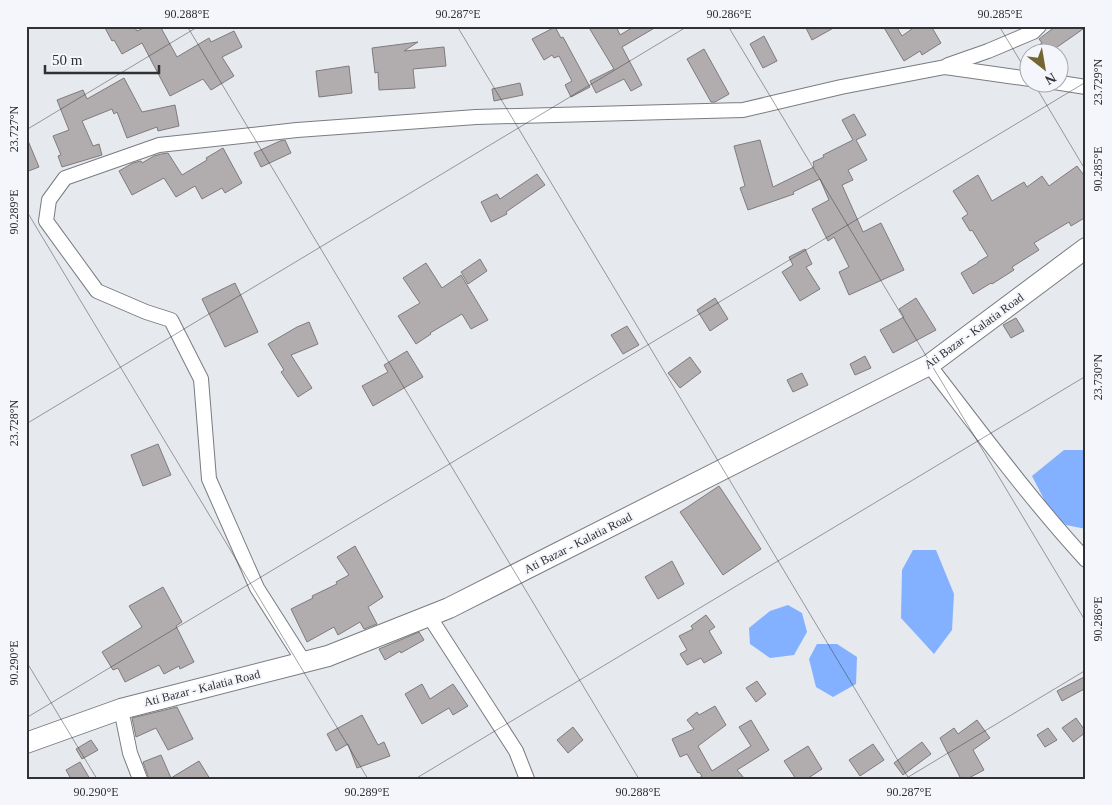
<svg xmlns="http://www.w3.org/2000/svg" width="1112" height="805" viewBox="0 0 1112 805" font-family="Georgia,serif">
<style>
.water{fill:#83b1ff}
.building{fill:#b1acad;stroke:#807b7c}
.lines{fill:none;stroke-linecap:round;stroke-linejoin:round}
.street-casing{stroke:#797c80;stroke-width:16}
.secondary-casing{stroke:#797c80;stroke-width:22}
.street{stroke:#fff;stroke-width:14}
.secondary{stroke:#fff;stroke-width:20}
.ticks{fill:none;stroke:#303133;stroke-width:1;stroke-opacity:0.45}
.labels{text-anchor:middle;stroke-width:4;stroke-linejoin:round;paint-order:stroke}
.street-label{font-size:12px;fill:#303133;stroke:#f4f6fb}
.neatline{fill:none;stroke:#303133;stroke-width:2}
.ticks-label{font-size:12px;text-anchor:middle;fill:#303133}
</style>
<rect width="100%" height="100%" fill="#e6e9ee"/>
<g class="water">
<polygon points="1064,450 1086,450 1086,529 1066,525 1050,511 1032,476"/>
<polygon points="913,550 936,550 954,594 952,630 934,654 901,618 902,570"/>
<polygon points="788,605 802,613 807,632 794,655 770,658 750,644 749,628 770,611"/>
<polygon points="817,644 837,644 857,657 856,684 833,697 816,687 809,659"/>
</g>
<g class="building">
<polygon points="104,26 138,26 135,28 137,31 148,26 160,26 177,57 209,38 211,42 234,31 242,47 222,57 234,76 211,90 203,79 170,96 142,43 122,54 114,40 112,41"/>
<polygon points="588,26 616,26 620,35 635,26 658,26 622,47 642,85 631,91 624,79 596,93 590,81 614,69"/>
<polygon points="805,26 837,26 812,40"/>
<polygon points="883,26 896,26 902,36 916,26 931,26 941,43 922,55 920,51 904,61"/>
<polygon points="1056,26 1086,27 1050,52 1028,52 1042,43 1039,39"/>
<polygon points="555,27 561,38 563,37 590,87 571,97 565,85 572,81 559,56 554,58 552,55 544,60 532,39"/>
<polygon points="764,36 777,61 763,68 750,44"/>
<polygon points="418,42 404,51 444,47 446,66 413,69 415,88 379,90 378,72 375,73 372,48"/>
<polygon points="704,49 729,94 715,102 711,102 687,59"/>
<polygon points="349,66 352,93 319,97 316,71"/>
<polygon points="124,78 142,112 175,105 179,126 158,131 157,127 127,138 117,112 114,114 112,109 82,121 93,146 99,144 102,155 62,167 58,156 61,155 53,136 69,130 57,100 83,90 87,99"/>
<polygon points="520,83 523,95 494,101 492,89"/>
<polygon points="854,114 866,135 856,140 867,160 848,170 853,180 842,185 863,232 881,223 904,270 849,295 839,272 849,267 834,237 828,241 812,209 829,200 820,179 793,192 794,194 748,210 740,188 745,186 734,146 760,140 773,187 814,167 813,162 824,157 823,155 853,140 842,120"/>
<polygon points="26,136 39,167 26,172"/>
<polygon points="285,140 291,153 261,167 254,153 280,141"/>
<polygon points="223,148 242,183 225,193 222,188 202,199 195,186 176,197 164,178 132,195 119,171 133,163 141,161 142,163 154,156 161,154 168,153 182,175 207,160 206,158"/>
<polygon points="1077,166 1086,178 1086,217 1071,226 1069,222 1034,243 1039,250 1012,267 1014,270 992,284 991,283 973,294 961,273 978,263 978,262 988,256 972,230 970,231 962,218 968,214 953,191 978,175 992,201 1024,182 1027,187 1042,176 1049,186"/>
<polygon points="537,174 545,185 506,212 507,214 491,222 481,202 497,194 500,199"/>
<polygon points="805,249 812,264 806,267 820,289 800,301 782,272 793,265 789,257"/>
<polygon points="480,259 487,271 468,284 461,272"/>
<polygon points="426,263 442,288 461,275 488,320 471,329 462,314 430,333 431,334 416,344 398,316 420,303 403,278"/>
<polygon points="235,283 258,332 225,347 202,299"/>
<polygon points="715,298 728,319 710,331 697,310"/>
<polygon points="916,298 936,330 893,353 880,330 904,317 899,309"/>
<polygon points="1016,318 1024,331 1011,338 1003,325"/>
<polygon points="309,322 318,344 291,355 312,388 298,397 281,372 284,370 268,344 297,327"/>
<polygon points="627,326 639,345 623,354 611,335"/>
<polygon points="407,351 423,377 373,406 362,386 388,372 384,365"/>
<polygon points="865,356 871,368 855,375 850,364"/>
<polygon points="690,357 701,372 680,388 668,373"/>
<polygon points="802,373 808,385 793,392 787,380"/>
<polygon points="158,444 171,475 143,486 131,455"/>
<polygon points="719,486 761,549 723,575 680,512"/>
<polygon points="355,546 383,597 368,607 377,624 364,629 360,622 338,635 334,627 307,642 291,609 313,598 312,596 337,584 336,582 349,575 337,557"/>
<polygon points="672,561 684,584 658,599 645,577"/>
<polygon points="163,587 182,622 176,626 194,662 180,669 179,666 164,674 159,665 125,682 118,668 113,670 102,652 142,627 129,606"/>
<polygon points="706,615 715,627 709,631 722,653 704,663 701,658 687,665 680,654 687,650 679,636 693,629 691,626"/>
<polygon points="419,632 424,640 401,653 400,651 385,660 379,649"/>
<polygon points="1086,676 1086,688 1062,701 1057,691"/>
<polygon points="757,681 766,694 756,702 746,688"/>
<polygon points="422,684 430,699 453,684 468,706 453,715 449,708 422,724 405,694"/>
<polygon points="715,706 726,725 698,746 712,771 751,746 739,727 751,720 769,750 737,770 745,779 698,779 702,776 699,772 698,773 687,754 680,757 672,739 694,729 687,720 697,712 699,715"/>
<polygon points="177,707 193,739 168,750 156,728 136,737 132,718"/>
<polygon points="362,715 378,745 384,742 390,756 357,768 348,744 336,751 327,734"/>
<polygon points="1076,718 1086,732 1073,742 1062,728"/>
<polygon points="977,720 990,738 973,750 984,770 967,779 961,779 940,738 954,728 958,734"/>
<polygon points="573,727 583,740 568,753 557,740"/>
<polygon points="1048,728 1057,740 1045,747 1037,735"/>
<polygon points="91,740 98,750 82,759 76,749"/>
<polygon points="922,742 931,754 903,775 894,763"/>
<polygon points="873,744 884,760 860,776 849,760"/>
<polygon points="808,746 822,769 807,779 796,779 784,761"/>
<polygon points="161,755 171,778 199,761 210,779 149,779 143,762"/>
<polygon points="80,762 90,779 71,779 66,770"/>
</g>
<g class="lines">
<defs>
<g id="street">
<polyline points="948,65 988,51 1033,32 1039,26"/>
<polyline points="1054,82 1086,87"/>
<path d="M 929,365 C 980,431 1030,499 1086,560"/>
<polyline points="429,616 516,751 527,779"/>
<polyline points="304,662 257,588 209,479 201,379 171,320 146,312 97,291 46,221 49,200 65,178 159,145 297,130 476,117 743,110 841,87 945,67 1030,79"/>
<polyline points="121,709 130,753 140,779"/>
</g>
<polyline id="secondary" points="26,743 121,709 328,656 449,608 929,365 1086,248"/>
</defs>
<use href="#street" class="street-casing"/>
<use href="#secondary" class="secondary-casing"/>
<use href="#street" class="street"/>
<use href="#secondary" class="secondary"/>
</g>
<path class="ticks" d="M 187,26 L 639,779M 457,26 L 909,779M 728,26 L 1086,622M 999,26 L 1030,77M 1033,82 L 1086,171M 26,130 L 199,26M 26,210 L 368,779M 26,424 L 688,26M 26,661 L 97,779M 26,718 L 1086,82M 415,779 L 1086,376M 905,779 L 1086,670"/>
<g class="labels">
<g class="street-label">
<text transform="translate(974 331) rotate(-36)" y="4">Ati Bazar - Kalatia Road</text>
<text transform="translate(578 543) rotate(-27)" y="4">Ati Bazar - Kalatia Road</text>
<text transform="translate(202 688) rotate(-14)" y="4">Ati Bazar - Kalatia Road</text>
</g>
</g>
<rect width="1112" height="805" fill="none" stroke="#f4f6fb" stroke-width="55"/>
<g transform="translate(1044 68) rotate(149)"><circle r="24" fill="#f4f6fb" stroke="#a6a7ab"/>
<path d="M0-4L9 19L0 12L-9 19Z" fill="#736633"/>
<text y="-8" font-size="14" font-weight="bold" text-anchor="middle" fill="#303133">N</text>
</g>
<path d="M45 65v8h114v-8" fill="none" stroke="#303133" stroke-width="2.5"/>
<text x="52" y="65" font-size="15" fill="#303133" stroke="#f4f6fb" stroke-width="4" paint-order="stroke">50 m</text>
<rect x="28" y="28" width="1056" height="750" class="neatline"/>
<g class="ticks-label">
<text x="187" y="18">90.288°E</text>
<text x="458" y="18">90.287°E</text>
<text x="729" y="18">90.286°E</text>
<text x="1000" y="18">90.285°E</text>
<text transform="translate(1098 82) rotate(-90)" y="4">23.729°N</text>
<text transform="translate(14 129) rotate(-90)" y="4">23.727°N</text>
<text transform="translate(1098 169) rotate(-90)" y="4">90.285°E</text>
<text transform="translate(14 212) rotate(-90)" y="4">90.289°E</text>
<text transform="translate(1098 377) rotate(-90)" y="4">23.730°N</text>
<text transform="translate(14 423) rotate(-90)" y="4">23.728°N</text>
<text transform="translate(1098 619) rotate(-90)" y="4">90.286°E</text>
<text transform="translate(14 663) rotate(-90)" y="4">90.290°E</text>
<text x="96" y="796">90.290°E</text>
<text x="367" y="796">90.289°E</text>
<text x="638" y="796">90.288°E</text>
<text x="909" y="796">90.287°E</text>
</g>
</svg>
